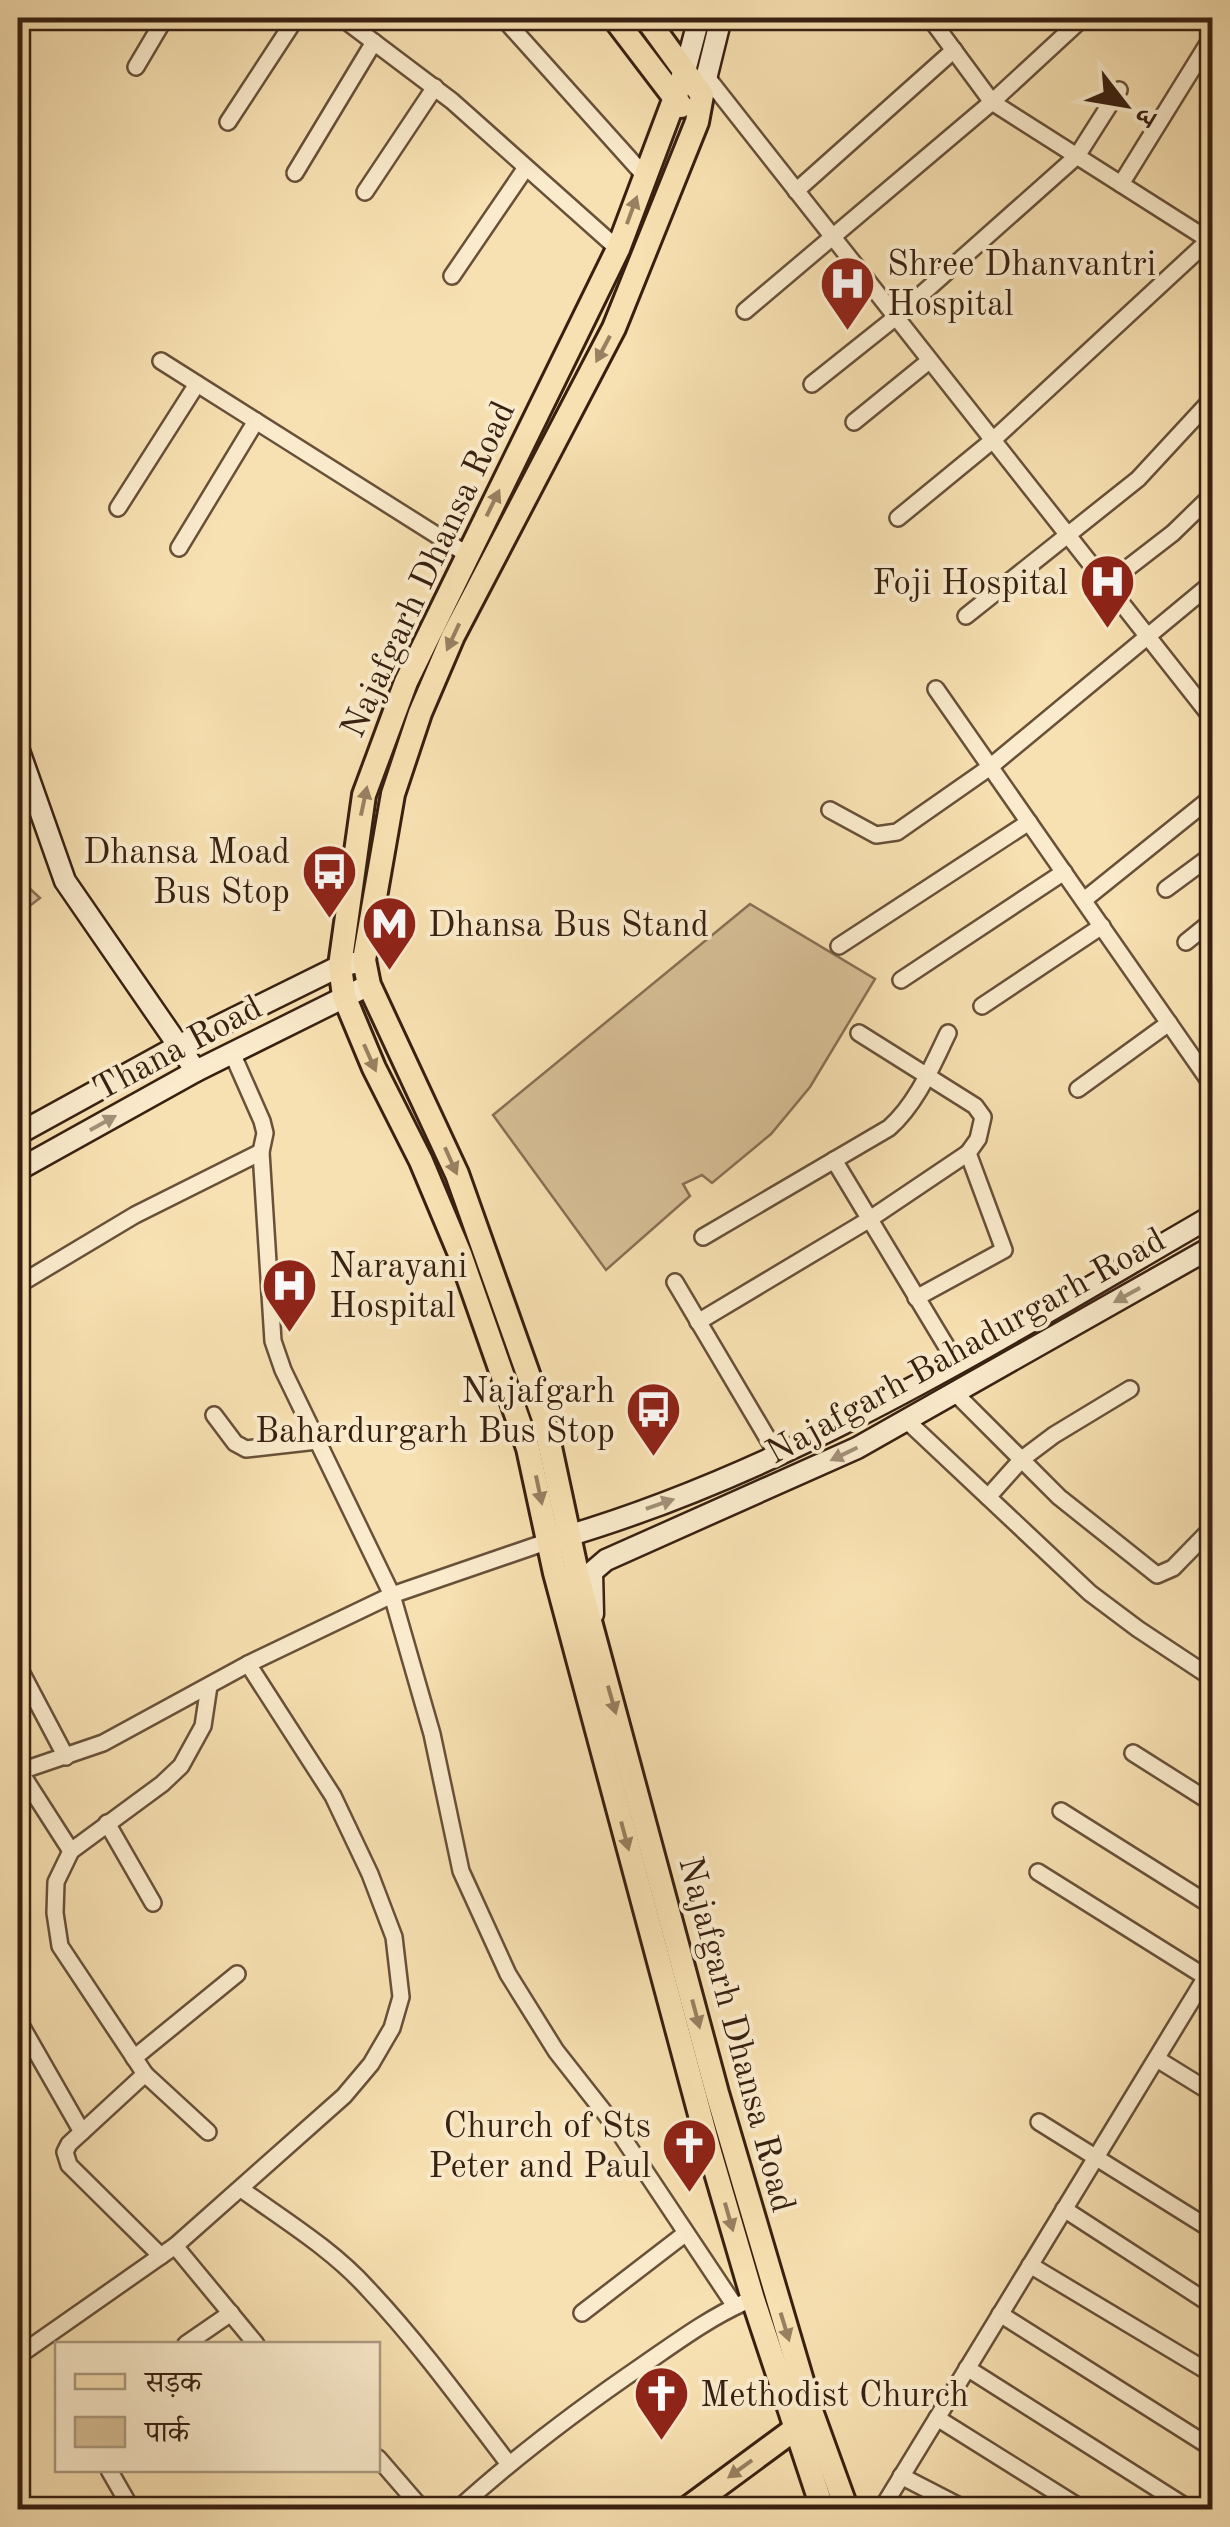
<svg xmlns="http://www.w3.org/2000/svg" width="1230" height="2527" viewBox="0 0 1230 2527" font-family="'Old Standard TT','Noto Serif Devanagari',serif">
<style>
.green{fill:#d7bf96;stroke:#887054;stroke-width:2.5}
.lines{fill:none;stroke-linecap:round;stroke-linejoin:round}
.street-casing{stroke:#685039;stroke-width:20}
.secondary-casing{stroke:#382011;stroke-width:25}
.primary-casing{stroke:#382011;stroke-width:28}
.street{stroke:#faebcc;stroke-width:15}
.secondary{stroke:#faebcc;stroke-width:20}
.primary{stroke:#f7e0b1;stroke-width:22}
.oneway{fill:#988061}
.oneway2{fill:#a39078}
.labels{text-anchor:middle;stroke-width:8;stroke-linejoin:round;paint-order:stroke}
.poi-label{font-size:35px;fill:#382011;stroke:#faebcc;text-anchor:start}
.street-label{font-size:35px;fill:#382011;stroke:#faebcc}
</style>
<rect width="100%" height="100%" fill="#f7e0b1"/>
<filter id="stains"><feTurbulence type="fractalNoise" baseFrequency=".002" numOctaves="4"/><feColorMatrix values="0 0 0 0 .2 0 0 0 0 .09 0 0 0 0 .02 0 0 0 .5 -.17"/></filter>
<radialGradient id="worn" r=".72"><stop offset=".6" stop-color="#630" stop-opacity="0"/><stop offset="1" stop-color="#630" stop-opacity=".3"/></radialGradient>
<g class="green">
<polygon points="18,878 40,898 18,915"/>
<polygon points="750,904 875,979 810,1087 771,1134 712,1183 702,1175 683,1184 690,1196 606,1270 493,1115"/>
</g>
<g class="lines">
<defs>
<g id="street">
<polyline points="342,18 452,101 618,249"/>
<polyline points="503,18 644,175"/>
<polyline points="930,18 992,102 1212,242"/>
<polyline points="136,67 165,18"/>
<polyline points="706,76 1212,718"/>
<polyline points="228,122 296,18"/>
<polyline points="295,173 374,42"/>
<polyline points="1121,184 1212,37"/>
<polyline points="796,191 954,50"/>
<polyline points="365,192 435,87"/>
<polyline points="452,276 525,169"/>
<polyline points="745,311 992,102 1083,18"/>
<polyline points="161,361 468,555"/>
<polyline points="812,384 896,317 1077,156 1119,90"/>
<polyline points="854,422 929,361"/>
<polyline points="118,508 197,384"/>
<polyline points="898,518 993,440 1209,240"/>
<polyline points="179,548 256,421"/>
<polyline points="1107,584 1173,533 1212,495"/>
<polyline points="966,616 1138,479 1212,399"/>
<polyline points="936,689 1212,1085"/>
<polyline points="830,810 876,835 897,832 990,767 1212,583"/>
<polyline points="1166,889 1212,855"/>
<polyline points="1084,900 1212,797"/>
<polyline points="1186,942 1212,921"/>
<polyline points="839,946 1029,822"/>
<polyline points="901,980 1064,872"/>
<polyline points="982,1006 1102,926"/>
<polyline points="232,1053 262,1121 265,1133 261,1152 273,1341 283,1370 392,1595 432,1734 461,1871 508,1974 556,2051 615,2126 735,2306"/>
<polyline points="1078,1089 1169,1023"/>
<polyline points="834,1160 957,1364"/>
<path d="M 703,1237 L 889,1128 C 917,1103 932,1066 948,1033"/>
<polyline points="675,1282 778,1456"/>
<polyline points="18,1285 135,1215 261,1152"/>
<polyline points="916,1298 1004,1250 968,1153"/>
<polyline points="698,1322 870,1219 968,1153 978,1139 983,1117 975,1106 859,1033"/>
<polyline points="955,1393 1059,1497 1157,1575 1173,1568 1212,1528"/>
<polyline points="214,1415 235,1443 246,1449 317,1441"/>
<polyline points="905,1419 1090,1593 1138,1629 1212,1678"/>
<polyline points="988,1497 1022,1459 1054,1435 1130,1389"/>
<polyline points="18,1666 66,1757"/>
<polyline points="1133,1753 1212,1803"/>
<polyline points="18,1772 103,1743 248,1664 392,1595 549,1541"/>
<polyline points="21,1773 71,1851"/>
<polyline points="1061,1811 1212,1906"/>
<polyline points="107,1823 153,1903"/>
<polyline points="1038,1872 1212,1981"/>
<polyline points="18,2020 82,2132"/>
<polyline points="134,2058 237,1974"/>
<polyline points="1157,2059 1212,2093"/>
<polyline points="145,2074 208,2132"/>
<polyline points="1039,2122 1212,2230"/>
<path d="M 241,2189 C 284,2220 332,2249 368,2289 C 419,2343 463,2404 508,2463"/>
<polyline points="1064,2209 1212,2305"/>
<polyline points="175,2246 256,2344"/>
<polyline points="161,2256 69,2165 65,2152 69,2144 145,2074 60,1946 55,1913 56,1882 71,1851 162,1784 181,1766 203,1726 209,1686"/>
<polyline points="1030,2265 1212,2374"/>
<polyline points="582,2313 686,2233"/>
<polyline points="1000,2314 1212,2448"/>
<polyline points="186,2344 231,2313"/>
<polyline points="18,2356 175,2246 344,2096 371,2064 392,2028 401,1997 394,1937 370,1874 333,1796 248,1664"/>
<polyline points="967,2368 1191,2510"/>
<polyline points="937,2418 1084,2510"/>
<polyline points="378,2458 423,2510"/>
<polyline points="109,2470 132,2510"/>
<polyline points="901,2476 967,2510"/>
<path d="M 457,2510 C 516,2456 580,2408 646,2363 C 678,2341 709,2318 745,2302"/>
<polyline points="881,2510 1212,1967"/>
</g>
<g id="secondary">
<polyline points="685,71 699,18"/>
<polyline points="702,95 721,18"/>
<polyline points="18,748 65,881 196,1071"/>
<polyline points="18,1134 178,1046 340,966 354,963"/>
<polyline points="18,1170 196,1071 369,985"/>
<path d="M 557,1539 C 792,1471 1001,1338 1212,1216"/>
<polyline points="593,1614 592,1572 606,1560 857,1448 1212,1247"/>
</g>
<g id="primary">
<polyline points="614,18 681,106"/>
<polyline points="646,18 702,95 697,122 614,328 453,636 420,713 393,794 364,960 369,985 457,1174 544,1419 577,1573 717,2093 810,2408 847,2510"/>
<polyline points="685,71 618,249 406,682 364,795 340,966 344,996 374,1068 421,1161 460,1254 528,1448 555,1573 710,2152 753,2299 823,2510"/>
<polyline points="685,2510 807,2420"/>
</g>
</defs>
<use href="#street" class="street-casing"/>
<use href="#secondary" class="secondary-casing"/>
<use href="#primary" class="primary-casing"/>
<use href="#street" class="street"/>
<use href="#secondary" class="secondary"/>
<use href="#primary" class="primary"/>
</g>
<defs><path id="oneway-solid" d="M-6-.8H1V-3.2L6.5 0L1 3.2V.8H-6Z" transform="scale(2.5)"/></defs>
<g class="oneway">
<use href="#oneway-solid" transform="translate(632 210) rotate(-70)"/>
<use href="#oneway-solid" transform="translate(603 349) rotate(118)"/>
<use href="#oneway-solid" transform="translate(493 503) rotate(-64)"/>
<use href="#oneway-solid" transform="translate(453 637) rotate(115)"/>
<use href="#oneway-solid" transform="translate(364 801) rotate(-78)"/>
<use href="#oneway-solid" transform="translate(370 1058) rotate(66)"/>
<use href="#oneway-solid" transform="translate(451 1161) rotate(66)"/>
<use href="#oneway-solid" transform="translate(539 1490) rotate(78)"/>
<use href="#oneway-solid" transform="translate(612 1700) rotate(74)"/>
<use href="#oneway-solid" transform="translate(625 1836) rotate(75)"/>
<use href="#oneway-solid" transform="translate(696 2014) rotate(75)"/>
<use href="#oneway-solid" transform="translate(729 2217) rotate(74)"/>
<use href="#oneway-solid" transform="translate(785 2327) rotate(73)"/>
<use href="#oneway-solid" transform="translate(740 2469) rotate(144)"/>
</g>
<g class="oneway2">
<use href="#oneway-solid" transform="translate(103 1123) rotate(-29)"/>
<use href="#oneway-solid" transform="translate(1127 1295) rotate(151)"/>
<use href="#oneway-solid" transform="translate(844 1454) rotate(154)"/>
<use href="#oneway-solid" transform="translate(660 1504) rotate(-19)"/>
</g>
<defs>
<symbol id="hospital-pin" viewBox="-11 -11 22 30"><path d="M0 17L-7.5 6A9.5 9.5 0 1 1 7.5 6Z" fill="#8f2418" stroke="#faebcc"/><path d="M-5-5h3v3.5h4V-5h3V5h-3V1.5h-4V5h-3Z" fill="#fff"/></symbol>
<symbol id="bus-pin" viewBox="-11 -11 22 30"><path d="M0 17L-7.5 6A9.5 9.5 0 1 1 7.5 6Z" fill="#8f2418" stroke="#faebcc"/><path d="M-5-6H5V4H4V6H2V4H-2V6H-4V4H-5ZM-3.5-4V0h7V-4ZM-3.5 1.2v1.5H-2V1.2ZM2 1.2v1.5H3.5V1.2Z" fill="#fff"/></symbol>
<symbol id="metro-pin" viewBox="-11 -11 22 30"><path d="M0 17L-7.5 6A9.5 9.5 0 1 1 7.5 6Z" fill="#8f2418" stroke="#faebcc"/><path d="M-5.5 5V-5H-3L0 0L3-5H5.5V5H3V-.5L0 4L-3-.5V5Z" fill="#fff"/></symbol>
<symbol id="church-pin" viewBox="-11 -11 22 30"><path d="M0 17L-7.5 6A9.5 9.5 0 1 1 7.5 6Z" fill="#8f2418" stroke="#faebcc"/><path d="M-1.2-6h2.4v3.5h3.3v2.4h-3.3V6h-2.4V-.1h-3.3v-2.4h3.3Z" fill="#fff"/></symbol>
</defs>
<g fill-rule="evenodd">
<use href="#hospital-pin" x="816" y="252" width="63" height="86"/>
<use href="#hospital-pin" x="1076" y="550" width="63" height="86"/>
<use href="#bus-pin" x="298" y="840" width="63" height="86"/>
<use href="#metro-pin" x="358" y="892" width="63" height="86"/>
<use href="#hospital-pin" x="258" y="1254" width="63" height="86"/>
<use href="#bus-pin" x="622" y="1378" width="63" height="86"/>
<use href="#church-pin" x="658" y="2114" width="63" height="86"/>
<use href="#church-pin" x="630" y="2362" width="63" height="86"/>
</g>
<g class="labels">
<g class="poi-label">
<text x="887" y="275">Shree Dhanvantri<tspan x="887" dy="40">Hospital</tspan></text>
<text x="1068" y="594" text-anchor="end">Foji Hospital</text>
<text x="290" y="863" text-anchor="end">Dhansa Moad<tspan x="290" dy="40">Bus Stop</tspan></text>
<text x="428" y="936">Dhansa Bus Stand</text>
<text x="329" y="1277">Narayani<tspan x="329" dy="40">Hospital</tspan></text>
<text x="615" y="1402" text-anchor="end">Najafgarh<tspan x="615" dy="40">Bahardurgarh Bus Stop</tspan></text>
<text x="651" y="2137" text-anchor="end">Church of Sts<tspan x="651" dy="40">Peter and Paul</tspan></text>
<text x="700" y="2406">Methodist Church</text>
</g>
<g class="street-label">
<text transform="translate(427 569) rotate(-65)" y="12">Najafgarh Dhansa Road</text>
<text transform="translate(177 1047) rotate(-28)" y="12">Thana Road</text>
<text transform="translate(965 1345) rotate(-29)" y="12">Najafgarh Bahadurgarh Road</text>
<text transform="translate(738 2034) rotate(75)" y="12">Najafgarh Dhansa Road</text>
</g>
</g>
<rect width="1230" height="2527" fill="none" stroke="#f7e0b1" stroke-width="60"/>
<rect x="20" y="20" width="1190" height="2487" fill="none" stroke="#382011" stroke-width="5"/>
<rect x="30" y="30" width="1170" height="2467" fill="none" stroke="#382011" stroke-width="2.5"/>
<rect x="55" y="2342" width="325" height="130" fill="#faebcc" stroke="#ac9a81" stroke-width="2.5"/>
<rect x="75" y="2374" width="50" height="15" fill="#f7e0b1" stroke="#ac9a81" stroke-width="2.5"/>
<text x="145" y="2392" font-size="30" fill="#382011">सड़क</text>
<rect x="75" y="2417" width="50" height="30" fill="#d7bf96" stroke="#ac9a81" stroke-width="2.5"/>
<text x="145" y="2442" font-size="30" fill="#382011">पार्क</text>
<g transform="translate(1125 105) rotate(121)" stroke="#faebcc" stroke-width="8" paint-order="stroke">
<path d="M0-8L18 38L0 25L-18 38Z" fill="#382011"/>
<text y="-15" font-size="28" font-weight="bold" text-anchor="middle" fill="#382011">उ</text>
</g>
<rect width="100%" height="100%" filter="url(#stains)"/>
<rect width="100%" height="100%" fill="url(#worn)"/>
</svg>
